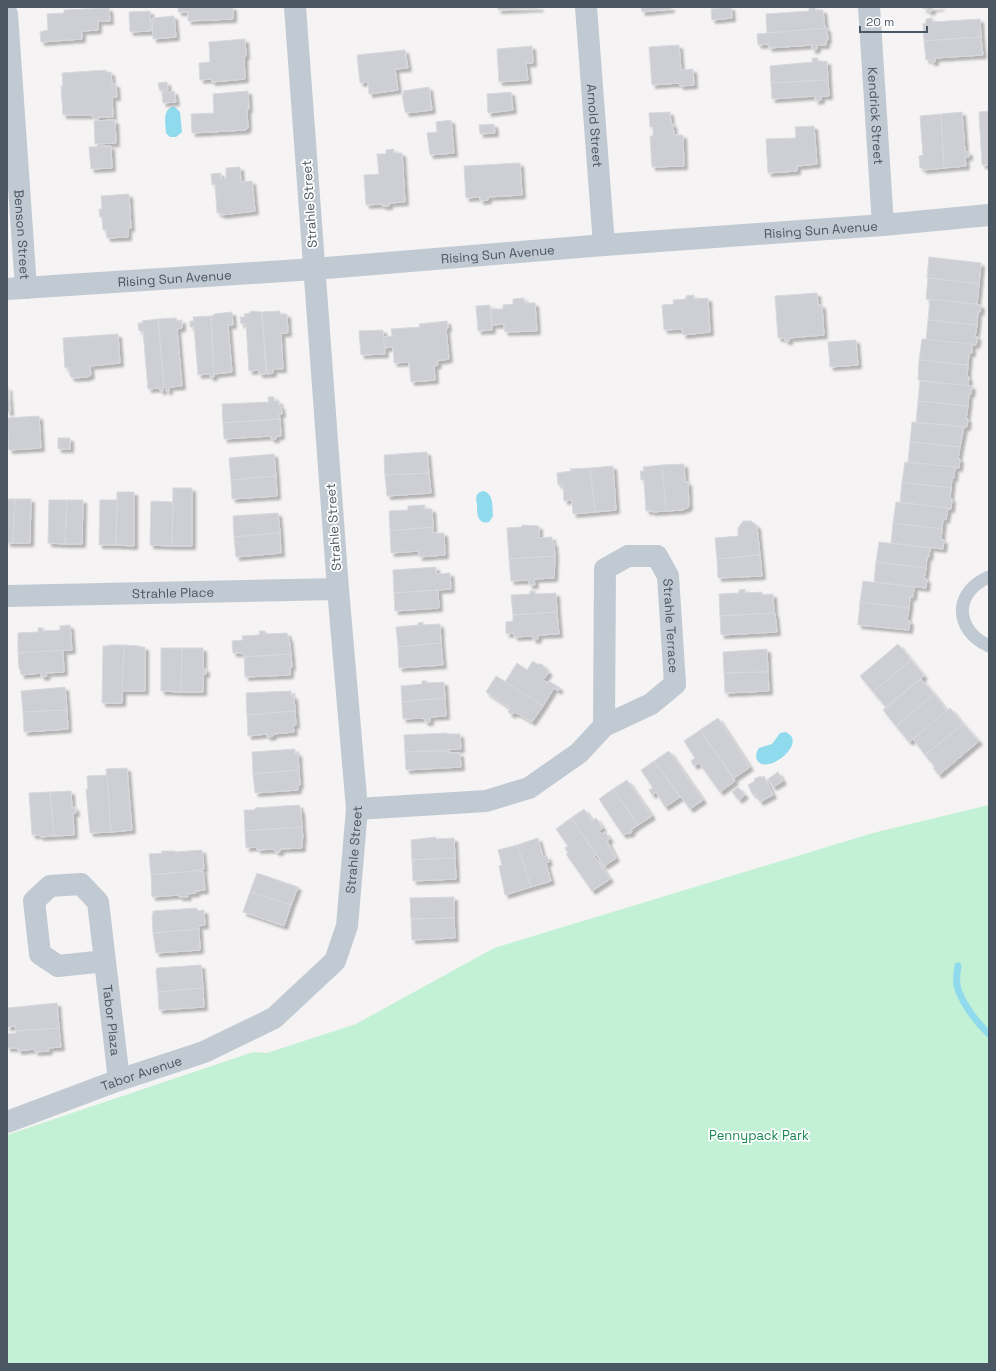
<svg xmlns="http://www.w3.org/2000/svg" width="996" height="1371" viewBox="0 0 996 1371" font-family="'Space Grotesk',sans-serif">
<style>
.green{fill:#c3f1d5}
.water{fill:#90daee}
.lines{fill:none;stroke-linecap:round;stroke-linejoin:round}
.stream{stroke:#90daee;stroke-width:7}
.building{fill:#cdcfd5;stroke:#d7d9de;filter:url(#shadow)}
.lane{stroke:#c1cad2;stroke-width:13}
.street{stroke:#c1cad2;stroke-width:22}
.labels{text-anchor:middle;stroke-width:3.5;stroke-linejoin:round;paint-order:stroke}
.street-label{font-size:13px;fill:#4a5661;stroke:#fff}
.park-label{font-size:13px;fill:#17864f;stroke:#fff}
</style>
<defs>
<filter id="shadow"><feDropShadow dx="3.5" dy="3.5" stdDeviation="1" flood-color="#0004"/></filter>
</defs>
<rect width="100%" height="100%" fill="#f5f3f3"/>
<polygon class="green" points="989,805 989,1364 7,1364 7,1135 253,1052 267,1053 356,1024 494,948 873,833"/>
<g class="water">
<path d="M 172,107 L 175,107 L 180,112 L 182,132 L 176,137 L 170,137 L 166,133 C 166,124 162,111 172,107 Z"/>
<path d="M 483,491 C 494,493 492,507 493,516 L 489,522 C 477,525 477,513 477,504 C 476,501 476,497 477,495 C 479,492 480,492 483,491 Z"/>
<path d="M 785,732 C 810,741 767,777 757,760 C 755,756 757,751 759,748 L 772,744 L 780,733 Z"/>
</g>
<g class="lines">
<path class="stream" d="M 958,966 C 957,972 956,979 957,985 C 960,1001 977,1023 989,1034"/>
</g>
<g class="building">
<polygon points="178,7 233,7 233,19 188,21 188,12 178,12"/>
<polygon points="498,7 540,7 540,8 498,10"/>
<polygon points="641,7 671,7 671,9 642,12"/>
<polygon points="731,7 732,18 712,20 711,9"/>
<polygon points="809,7 815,7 815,10 823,10 825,29 767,33 766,14 809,11"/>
<polygon points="923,7 941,7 932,8 932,11 927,11 927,8 923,9"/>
<polygon points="109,8 110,21 98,21 98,30 82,31 82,39 41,42 40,32 48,30 47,14 64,13 64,10"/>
<polygon points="150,11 151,31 130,32 129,12"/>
<polygon points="174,16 176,37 153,39 152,18"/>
<polygon points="932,18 933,22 980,19 981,37 924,41 923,24 926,23 926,19"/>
<polygon points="827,28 828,40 826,40 826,45 817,45 817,49 812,50 812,45 769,48 768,44 758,45 757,34"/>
<polygon points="981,37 983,55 935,58 935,62 931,62 930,59 926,60 924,41"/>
<polygon points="245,39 246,56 244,57 245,79 212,82 211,79 200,80 199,63 210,62 209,42"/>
<polygon points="679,45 681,70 693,69 694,85 680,86 679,83 652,85 649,47"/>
<polygon points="532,46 533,63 526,63 528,80 499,82 497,49"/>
<polygon points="405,50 408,68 395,69 398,90 369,94 368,82 360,83 357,55"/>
<polygon points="812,58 818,58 818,62 827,61 828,80 771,83 770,66 813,62"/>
<polygon points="106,70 106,72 111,72 112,84 116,84 117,97 112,97 113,117 99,117 99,119 93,119 92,115 63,115 61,86 63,86 62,73"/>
<polygon points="828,80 829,96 821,96 821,100 815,101 815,96 772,99 771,83"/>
<polygon points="167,82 168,90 160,91 158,83"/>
<polygon points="429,87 432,110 406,113 405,111 402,94 404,94 403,91"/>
<polygon points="174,91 176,102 163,103 162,93"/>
<polygon points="248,91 249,109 247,110 248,128 247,128 246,130 192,133 191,114 214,113 213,94"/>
<polygon points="511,92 513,110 488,113 487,94"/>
<polygon points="989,111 989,165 982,165 979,112"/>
<polygon points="670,112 671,124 673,124 674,135 683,135 684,166 652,167 650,136 653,136 653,127 650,127 649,113"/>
<polygon points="962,112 965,152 969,152 969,157 965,157 966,166 944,168 941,114"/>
<polygon points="941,114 944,168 923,170 923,168 920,168 919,156 923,155 920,116"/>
<polygon points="115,120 116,143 95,144 94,121"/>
<polygon points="451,120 454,153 430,155 427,133 437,132 436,122"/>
<polygon points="494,124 495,133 480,134 479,125"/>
<polygon points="814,126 817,164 797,166 797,171 768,173 766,139 796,138 795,127"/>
<polygon points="111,146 112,168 91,169 89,147"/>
<polygon points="394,149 394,153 402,153 405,202 389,203 389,206 382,206 382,204 366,205 364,175 379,174 377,154 386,154 386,150"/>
<polygon points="520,163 522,195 488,197 488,200 480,201 480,197 466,198 464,166"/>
<polygon points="240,167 241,182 252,181 255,211 221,215 221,213 217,213 215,184 212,185 211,174 221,173 221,179 226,178 226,168"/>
<polygon points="129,194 131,228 128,228 128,237 107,238 106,230 103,230 102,217 100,217 99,209 102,209 101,196"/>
<polygon points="929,257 981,263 979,284 927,278"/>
<polygon points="928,278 979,284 977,304 926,299"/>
<polygon points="817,293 818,305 822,305 824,335 789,338 789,341 785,341 785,338 778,338 775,296"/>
<polygon points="694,295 694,299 708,298 710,332 683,335 682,329 664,330 662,305 674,304 673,300 686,299 686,296"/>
<polygon points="524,298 524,303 535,303 537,331 505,332 504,324 492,325 491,309 503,309 503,305 513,304 513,299"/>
<polygon points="930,299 981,305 980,312 978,312 977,325 928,320"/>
<polygon points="490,305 492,330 478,331 476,306"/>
<polygon points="251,311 262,312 266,374 259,374 259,370 249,371 246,324 241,324 240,317 245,317 244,314 250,313"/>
<polygon points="280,311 280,314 287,314 288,333 281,333 283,369 273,369 273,373 267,374 262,312"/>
<polygon points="232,312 233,325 228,325 232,372 214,374 211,316 214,315 214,314"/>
<polygon points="211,316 214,377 210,377 209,374 198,375 194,327 190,327 190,321 194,321 193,317"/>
<polygon points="176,318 177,321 182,320 182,328 177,329 182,386 169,387 169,391 166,391 166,387 164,387 158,319"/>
<polygon points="158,319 164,387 163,387 163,391 160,391 160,388 148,389 143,331 139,331 138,323 142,323 142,321"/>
<polygon points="928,320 977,325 975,337 978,337 976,345 926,340"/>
<polygon points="447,321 448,328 446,329 449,359 437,361 438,365 434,366 435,380 411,382 409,362 394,363 393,347 384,348 383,337 392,336 391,329 420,327 419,324"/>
<polygon points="383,330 385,354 361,355 359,331"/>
<polygon points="118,334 120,363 90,366 91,375 87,377 73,378 70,376 69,367 65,368 63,338"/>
<polygon points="922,339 972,344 972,353 969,353 968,365 919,360"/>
<polygon points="856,340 858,365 830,367 828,342"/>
<polygon points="919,360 968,365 967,377 969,377 968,386 918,380"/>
<polygon points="920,381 972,386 971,394 969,393 968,406 918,401"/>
<polygon points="7,387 8,387 10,412 7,412"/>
<polygon points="268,397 274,397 274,401 279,401 279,406 281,406 282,414 279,414 280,419 223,423 222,404 269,402"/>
<polygon points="918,401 968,406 966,419 968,419 967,427 916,422"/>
<polygon points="39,416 41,448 9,450 7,418"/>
<polygon points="280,419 281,436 276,436 276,439 271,439 271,436 224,439 223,423"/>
<polygon points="912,422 964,427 960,447 910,442"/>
<rect x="58" y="438" width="12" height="11"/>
<polygon points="910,442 960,447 958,459 960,459 959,468 908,462"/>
<polygon points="427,452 429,473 385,475 384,455"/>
<polygon points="274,454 276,476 231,480 229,458"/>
<polygon points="905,462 955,467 954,478 952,478 951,488 902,482"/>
<polygon points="684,464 685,482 688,482 689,506 688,506 688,508 683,509 683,510 666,511 662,465"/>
<polygon points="662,465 666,511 652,512 652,511 646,511 644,480 641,480 640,471 644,471 643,467"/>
<polygon points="613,466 616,510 595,512 590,468"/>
<polygon points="590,468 595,512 573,514 572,500 564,501 563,485 558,485 557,473 571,471 570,469"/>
<polygon points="429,473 431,493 387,496 385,475"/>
<polygon points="276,476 277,496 232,499 231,480"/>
<polygon points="902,482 951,488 950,498 952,499 951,509 900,502"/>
<polygon points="173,488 192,488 192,546 172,546"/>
<polygon points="117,492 134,492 134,546 116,545"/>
<polygon points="7,499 15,499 13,543 7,543"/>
<polygon points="15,499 31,499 30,543 13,543"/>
<polygon points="49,500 67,500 65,544 48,543"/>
<polygon points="67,500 83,500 82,544 65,544"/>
<polygon points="100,500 117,500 116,545 99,545"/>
<polygon points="151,501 173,502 172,546 150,545"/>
<polygon points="896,502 948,508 946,520 943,519 942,529 893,523"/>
<polygon points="425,505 424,509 432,509 433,527 390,531 389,511 408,510 408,506"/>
<polygon points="278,513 280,533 234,537 233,516"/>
<polygon points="743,521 751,521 757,526 760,555 717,559 715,538 738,536 738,528"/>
<polygon points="893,523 942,529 941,540 944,540 943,549 891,543"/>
<polygon points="523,525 539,526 539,538 552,537 552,543 554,543 555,556 509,559 507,528 521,527"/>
<polygon points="433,527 433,533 444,533 445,555 419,557 419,551 391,553 390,531"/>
<polygon points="280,533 281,553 236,557 234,537"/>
<polygon points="879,542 930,548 929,557 927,557 926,568 876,562"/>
<polygon points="760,555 762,576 718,578 717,559"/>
<polygon points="555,556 554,578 534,579 535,585 529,585 529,580 511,581 509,559"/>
<polygon points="876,562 926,568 924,579 927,579 926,588 874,582"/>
<polygon points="436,567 436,574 450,573 451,589 394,593 393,570"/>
<polygon points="863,581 914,587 913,597 910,597 909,608 860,602"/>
<polygon points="745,589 745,593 762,592 762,595 773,594 774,613 720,616 719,594 739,593 739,590"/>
<polygon points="438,590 439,608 395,611 394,593"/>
<polygon points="530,591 535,591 535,594 556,593 557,612 513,615 511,595 530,594"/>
<polygon points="860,602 909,608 907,620 910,621 909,630 858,625"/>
<polygon points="557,612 559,634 538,635 538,639 533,640 533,636 514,637 514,633 506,634 506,622 513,621 513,615"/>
<polygon points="775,613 777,632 721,635 720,616"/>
<polygon points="423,622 423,625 440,624 441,643 398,647 396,627 418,625 418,623"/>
<polygon points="70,625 72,650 18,653 18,633 38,632 38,628 43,628 43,631 60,630 60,626"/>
<polygon points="259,631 265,631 266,634 287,633 288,638 289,638 291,654 244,657 243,653 233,653 232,641 243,640 242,636 258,635 260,634"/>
<polygon points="441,643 443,665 399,668 398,647"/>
<polygon points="898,644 911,660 873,692 860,676"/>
<polygon points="108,645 124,645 122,703 102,703 103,646 108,646"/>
<polygon points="124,645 140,646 139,647 145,647 145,691 122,691"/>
<polygon points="161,648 182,648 181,692 161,691"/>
<polygon points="182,648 203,648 203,669 206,669 206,674 203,674 203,692 181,692"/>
<polygon points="767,649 768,672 724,673 723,652"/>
<polygon points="63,650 64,672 46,673 47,676 41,677 41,673 21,675 20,669 19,669 18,653"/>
<polygon points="291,654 292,667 290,667 290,675 245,677 244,657"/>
<polygon points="911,660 924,676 886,707 873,692"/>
<polygon points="533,661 537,664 541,664 543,665 545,669 549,672 543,680 548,683 549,681 560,688 558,691 554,688 543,706 505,682 517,663 527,670"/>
<polygon points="768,672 769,691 725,693 724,673"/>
<polygon points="496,676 543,706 532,722 517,713 516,714 514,712 512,715 508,712 510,708 486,692"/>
<polygon points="921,679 934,694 896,726 883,710"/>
<polygon points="422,681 427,681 427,683 444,682 445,698 402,702 401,686 422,684"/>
<polygon points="65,687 67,710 23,712 21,691"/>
<polygon points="291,691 291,696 294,696 295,711 247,715 246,693"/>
<polygon points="934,694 947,711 909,742 896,726"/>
<polygon points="445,698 446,716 430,717 430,722 425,722 424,718 403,719 402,702"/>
<polygon points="950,708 963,724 925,755 913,739"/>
<polygon points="67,710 68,729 24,732 23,712"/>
<polygon points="295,711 296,725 293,725 294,732 273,734 273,736 267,737 267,734 248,736 247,715"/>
<polygon points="718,718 750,767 734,778 700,730"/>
<polygon points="963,724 979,741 939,775 933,768 935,767 925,755"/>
<polygon points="700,730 735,781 720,792 699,763 694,766 691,761 695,758 684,741"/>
<polygon points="447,733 447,734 460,734 461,749 405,752 404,735"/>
<polygon points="295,749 295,754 298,753 299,770 253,774 252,752"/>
<polygon points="449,751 449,753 460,753 461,767 406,770 405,752"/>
<polygon points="669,751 703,800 690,809 654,761"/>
<polygon points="654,761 680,797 665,807 656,792 652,795 649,790 653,788 641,770"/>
<polygon points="127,768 132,830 111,832 106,769"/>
<polygon points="299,770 300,785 298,785 298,790 255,793 253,774"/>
<polygon points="778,772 783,781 773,787 768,779"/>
<polygon points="107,775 111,832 90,833 86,789 88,789 87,776"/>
<polygon points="761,776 762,778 764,776 773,795 760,802 755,794 753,795 748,785 755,781 754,779"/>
<polygon points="627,780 652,816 638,825 613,789"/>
<polygon points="738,787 745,795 739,800 732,792"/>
<polygon points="613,789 638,825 631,830 632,832 628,834 627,833 623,835 599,799"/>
<polygon points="71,791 72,808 75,807 76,813 73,813 74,835 54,836 50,792"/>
<polygon points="50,792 54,836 40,837 40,835 32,835 29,793"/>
<polygon points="299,805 300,810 301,810 302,827 245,831 244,810 255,810 255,808"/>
<polygon points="584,809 592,821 596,818 603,828 599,831 602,834 605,832 610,839 607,841 616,858 604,866 571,818"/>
<polygon points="571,818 596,855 594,856 610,879 592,891 566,854 568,853 565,848 568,846 556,829"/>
<polygon points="302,827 303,839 302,839 302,848 280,849 280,852 275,852 275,849 257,850 257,847 246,848 245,831"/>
<polygon points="436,837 436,839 454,838 455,858 412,860 411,840"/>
<polygon points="538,838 543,857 547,856 549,862 546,863 551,881 531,887 517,845"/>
<polygon points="517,845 531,887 505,895 499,866 502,865 498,850"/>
<polygon points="202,850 204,869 194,870 194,871 151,875 149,854 162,853 162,851 175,851 175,852"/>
<polygon points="455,858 456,879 413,881 412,860"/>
<polygon points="194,871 203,871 205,890 196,891 196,893 187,894 188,897 179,897 179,895 152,897 151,875"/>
<polygon points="257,873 298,887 291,905 250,892"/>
<polygon points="250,892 291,905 284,926 243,912"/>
<polygon points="454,897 454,918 411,919 410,898"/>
<polygon points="197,908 197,911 204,910 205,925 198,926 199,929 153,933 152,915 153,915 153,911"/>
<polygon points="454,918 455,938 412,940 411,919"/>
<polygon points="199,929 200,950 156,953 153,933"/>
<polygon points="201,965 203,988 158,992 156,971 157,968"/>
<polygon points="203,988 204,1007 159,1010 158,992"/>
<polygon points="57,1003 59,1028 16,1031 15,1026 7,1027 7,1008"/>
<polygon points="59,1028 61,1047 48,1048 49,1051 35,1052 34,1049 18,1051 18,1048 7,1048 7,1034 16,1033 16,1031"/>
</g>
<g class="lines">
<path class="lane" d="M 989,577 C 953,592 954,630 989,646"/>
<g class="street">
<path id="s1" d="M 586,7 L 604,245"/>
<path id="s2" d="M 869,7 L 883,225"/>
<path id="s3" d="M 7,14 L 26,288"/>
<path id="s4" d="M 7,289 L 314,269 L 604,245 L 883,225 L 989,215"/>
<path id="s5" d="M 7,596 L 338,589"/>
<path id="s6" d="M 357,809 L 486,801 L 529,788 L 579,753 L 604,726 L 605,569 L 628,556 L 657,556 L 668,576 L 675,684 L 651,704 L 604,726"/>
<path id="s7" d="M 105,961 L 58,966 L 40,954 L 34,901 L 50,886 L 81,884 L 98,902 L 119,1080"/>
<path id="s8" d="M 7,1122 L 119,1080 L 204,1052 L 274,1018 L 335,961 L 347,926 L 357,809 L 338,589 L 295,7"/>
</g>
</g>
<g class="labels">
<g class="street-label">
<text dy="5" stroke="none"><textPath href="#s2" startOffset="109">Kendrick Street</textPath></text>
<text dy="5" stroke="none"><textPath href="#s1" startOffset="119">Arnold Street</textPath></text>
<text transform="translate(309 204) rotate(-94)" y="5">Strahle Street</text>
<text dy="5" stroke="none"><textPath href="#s4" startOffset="816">Rising Sun Avenue</textPath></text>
<text dy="5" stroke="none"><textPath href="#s3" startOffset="221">Benson Street</textPath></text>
<text dy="5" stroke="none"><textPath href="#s4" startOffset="492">Rising Sun Avenue</textPath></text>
<text dy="5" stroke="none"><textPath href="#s4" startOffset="168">Rising Sun Avenue</textPath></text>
<text transform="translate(333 527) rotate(-94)" y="5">Strahle Street</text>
<text dy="5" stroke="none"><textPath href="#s5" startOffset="166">Strahle Place</textPath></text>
<text dy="5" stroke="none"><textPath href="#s6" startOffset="557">Strahle Terrace</textPath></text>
<text dy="5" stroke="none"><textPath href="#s8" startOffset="484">Strahle Street</textPath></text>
<text dy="5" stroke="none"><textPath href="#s7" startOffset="319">Tabor Plaza</textPath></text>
<text dy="5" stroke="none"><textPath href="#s8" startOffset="143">Tabor Avenue</textPath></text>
</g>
<g class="park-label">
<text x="759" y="1140">Pennypack Park</text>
</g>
</g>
<rect width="996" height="1371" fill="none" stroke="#4a5661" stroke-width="16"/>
<path d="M860 26v6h67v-6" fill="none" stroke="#4a5661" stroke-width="2"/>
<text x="866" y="26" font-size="12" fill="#4a5661" stroke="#ffffff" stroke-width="3" paint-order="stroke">20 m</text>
</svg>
